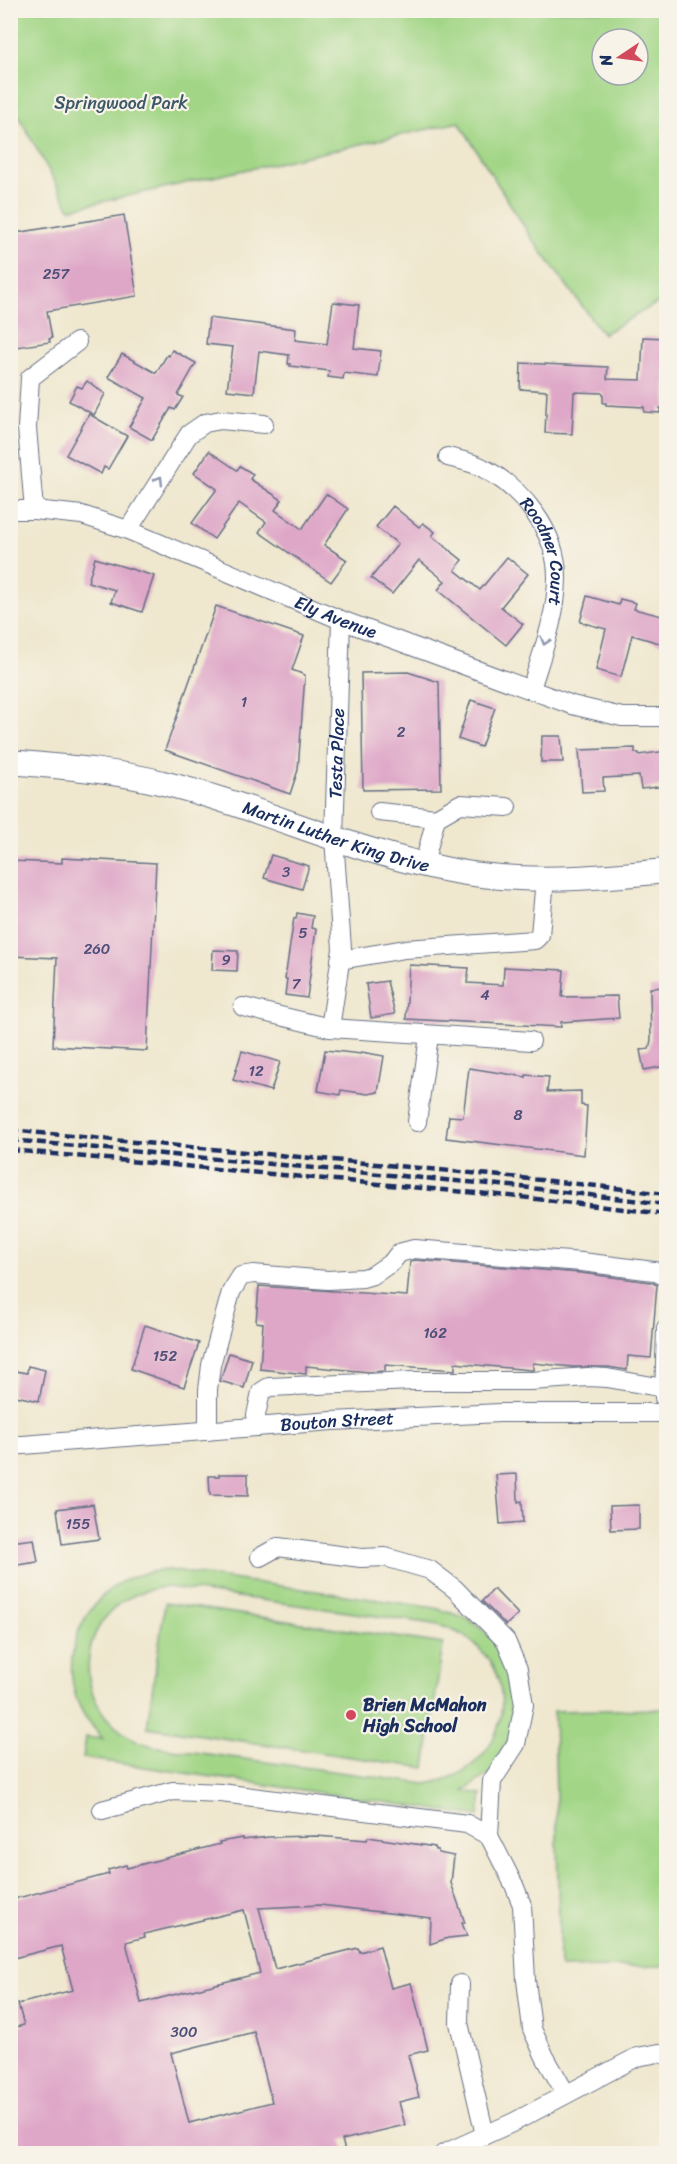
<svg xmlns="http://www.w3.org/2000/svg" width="677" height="2164" viewBox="0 0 677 2164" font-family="Sriracha,sans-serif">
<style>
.green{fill:#a2d686;stroke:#5e8272;stroke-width:1.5;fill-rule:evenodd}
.building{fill:#dea6c7;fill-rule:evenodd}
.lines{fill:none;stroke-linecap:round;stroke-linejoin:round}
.minor-casing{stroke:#656f85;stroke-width:20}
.major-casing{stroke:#656f85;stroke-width:26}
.minor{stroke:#fff;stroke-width:18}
.major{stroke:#fff;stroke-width:24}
.rail{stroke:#1b2f5e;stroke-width:4.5;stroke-dasharray:9 4.5;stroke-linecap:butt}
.oneway{stroke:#8d97ae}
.poi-dot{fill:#d1495b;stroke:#f7f3e8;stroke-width:2}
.labels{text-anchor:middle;stroke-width:4.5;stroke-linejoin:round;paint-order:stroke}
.number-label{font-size:15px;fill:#4c4d78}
.park-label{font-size:18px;fill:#3d5968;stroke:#f7f3e8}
.street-label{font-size:18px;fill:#1b2f5e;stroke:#f7f3e8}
.poi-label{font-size:18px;font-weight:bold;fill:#1b2f5e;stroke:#f7f3e8;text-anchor:start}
</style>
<rect width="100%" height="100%" fill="#f7f3e8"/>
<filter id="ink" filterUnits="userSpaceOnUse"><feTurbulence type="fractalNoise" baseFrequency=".0167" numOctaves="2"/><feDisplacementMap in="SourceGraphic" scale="12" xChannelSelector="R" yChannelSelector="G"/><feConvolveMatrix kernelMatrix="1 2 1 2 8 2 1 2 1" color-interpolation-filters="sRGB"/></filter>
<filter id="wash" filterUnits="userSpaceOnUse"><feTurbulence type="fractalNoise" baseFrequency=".008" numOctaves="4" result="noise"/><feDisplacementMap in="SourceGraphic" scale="24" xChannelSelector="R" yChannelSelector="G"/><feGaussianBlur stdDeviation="1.35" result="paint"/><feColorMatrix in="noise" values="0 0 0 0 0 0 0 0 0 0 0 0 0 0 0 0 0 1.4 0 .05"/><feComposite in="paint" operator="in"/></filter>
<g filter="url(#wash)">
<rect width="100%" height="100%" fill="#efe7ce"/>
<g class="green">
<path d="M 11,10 L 666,11 L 666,298 L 603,334 L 532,239 L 459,122 L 70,209 L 17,113 L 11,114 ZM 602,39 L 638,39 L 638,75 L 602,75 Z"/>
<path d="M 168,1570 L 435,1608 L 464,1617 L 477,1625 L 499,1646 L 517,1687 L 514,1733 L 491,1772 L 464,1791 L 482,1794 L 479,1816 L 83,1758 L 86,1737 L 103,1739 C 96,1730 89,1723 83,1713 C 57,1667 77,1606 123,1581 C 137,1574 152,1571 168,1570 ZM 167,1587 L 434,1624 C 529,1647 522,1771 425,1784 L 157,1747 C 60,1725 68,1595 167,1587 Z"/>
<polygon points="165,1603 443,1644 425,1768 147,1727"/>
<polygon points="666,1709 666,1966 560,1968 554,1711"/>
</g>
<g id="blocks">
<g class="building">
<polygon points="124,215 137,296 47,311 52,338 49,339 50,342 10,348 10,234"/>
<polygon points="333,302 359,305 354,348 381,351 378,377 344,373 343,379 328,377 329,371 290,366 291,364 288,364 289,355 259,351 254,393 227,390 233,347 206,344 209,318 296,329 295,340 327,344"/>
<polygon points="643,337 666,338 666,408 660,408 660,413 644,412 644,407 606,405 606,403 603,403 603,393 574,392 572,434 545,433 547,391 520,389 521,363 608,367 607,379 641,380"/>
<polygon points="172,350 196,363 178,395 183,397 175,410 171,408 152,440 129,427 146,398 108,377 122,354 156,373 167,355 169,356"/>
<polygon points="87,381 105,394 94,415 69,401 77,386 82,388"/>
<polygon points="89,414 127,436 108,469 104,467 101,474 66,455"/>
<polygon points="209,451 237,470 240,466 253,474 250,479 282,500 275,510 302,529 326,494 348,509 324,545 347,560 331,582 259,532 266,522 239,503 214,539 192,523 217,489 194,473"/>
<polygon points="393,506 419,527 423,523 435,532 432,536 462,560 455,570 480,590 507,557 528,574 501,607 523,624 506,645 438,590 445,581 419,560 392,594 371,578 398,544 376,527"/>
<polygon points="95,558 154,576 142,612 111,602 115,590 88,582"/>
<polygon points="587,596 619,605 620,599 636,603 634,609 666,617 666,645 632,635 621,677 596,670 606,629 580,622"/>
<polygon points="216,606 304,636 292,670 305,675 298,770 290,794 165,750"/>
<polygon points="408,672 439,682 441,789 363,790 361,673"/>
<polygon points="471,700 495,708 481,747 458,739"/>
<polygon points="542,736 561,736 563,762 541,762"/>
<polygon points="635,748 635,753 639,753 639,755 666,751 666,786 641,789 639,776 603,778 604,791 582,792 579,750"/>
<polygon points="271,855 309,866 302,889 264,878"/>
<polygon points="62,858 156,863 147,1051 53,1046 57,958 10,956 10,861 62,863"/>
<polygon points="297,913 313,916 311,928 316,929 307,998 285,995 287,979 285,979 294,918 296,919"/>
<polygon points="213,950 238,951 237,971 212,970"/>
<polygon points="409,965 469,968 467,983 503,985 504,967 564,970 562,997 617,996 619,1018 561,1022 561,1027 406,1019"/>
<polygon points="387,981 395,1014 371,1018 366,984"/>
<polygon points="666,987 666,1066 644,1070 640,1050 649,1049 651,1040 650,988"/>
<polygon points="325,1050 361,1054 361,1052 384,1056 378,1092 368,1094 341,1090 340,1095 318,1091"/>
<polygon points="242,1051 280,1062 271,1091 233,1080"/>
<polygon points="469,1068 526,1077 526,1075 549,1077 547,1092 581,1091 581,1105 587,1106 584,1155 446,1138 449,1116 463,1117"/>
<polygon points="415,1260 581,1273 651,1282 657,1285 651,1358 628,1356 627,1370 608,1367 573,1367 533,1363 533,1370 531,1370 455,1363 455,1370 385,1365 385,1371 369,1372 306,1366 306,1374 260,1369 263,1323 256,1322 259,1286 407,1296 410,1262"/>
<polygon points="145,1325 199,1343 184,1387 131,1369"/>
<polygon points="229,1353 252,1360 244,1388 220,1381"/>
<polygon points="28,1366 45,1370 39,1401 11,1395 16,1371 27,1373"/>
<polygon points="219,1474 248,1474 248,1496 210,1495 209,1476 219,1476"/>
<polygon points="517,1474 518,1502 522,1501 523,1522 500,1524 496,1475"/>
<polygon points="93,1504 99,1539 62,1544 57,1509"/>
<polygon points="639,1505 639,1529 611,1530 610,1506"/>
<polygon points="34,1539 38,1562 10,1566 10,1542"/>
<polygon points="494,1589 518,1614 506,1625 482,1601"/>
<path d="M 316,1836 L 367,1840 L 368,1837 L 435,1847 L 435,1850 L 438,1850 L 438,1853 L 454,1856 L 451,1883 L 465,1923 L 462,1923 L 467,1936 L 448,1938 L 430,1944 L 431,1918 L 320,1905 L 259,1908 L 275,1969 L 358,1948 L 360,1952 L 380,1946 L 391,1988 L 411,1983 L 428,2050 L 408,2055 L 419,2097 L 399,2102 L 405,2125 L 342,2140 L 346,2154 L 308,2154 L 307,2150 L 291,2154 L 10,2154 L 10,2048 L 16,2046 L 12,2028 L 24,2025 L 18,2004 L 73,1990 L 61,1946 L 10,1959 L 10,1900 L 109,1874 L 108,1870 L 126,1865 L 127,1868 L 220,1844 L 219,1842 L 243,1838 L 243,1840 L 269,1837 ZM 244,1910 L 260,1973 L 141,2003 L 126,1942 L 145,1937 L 144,1934 ZM 254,2032 L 272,2102 L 189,2123 L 171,2053 Z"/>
</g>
</g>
</g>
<g filter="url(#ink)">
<use href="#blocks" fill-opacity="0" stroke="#656f85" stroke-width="1.5"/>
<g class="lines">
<defs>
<g id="minor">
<path id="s1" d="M 448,457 C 459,460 473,462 483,468 C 522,488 557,532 557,577 C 557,615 542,653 531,689"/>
<path id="s2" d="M 10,510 L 34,510 L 82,515 L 128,530 L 341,620 L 572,705 L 622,717 L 666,717"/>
<polyline points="34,510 27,428 30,378 77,342"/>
<polyline points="128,530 189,434 205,423 221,420 264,424"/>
<polyline points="379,812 436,818"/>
<polyline points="424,864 436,818 460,804 507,807"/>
<polyline points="340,960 405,949 535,940 540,935 545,879"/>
<polyline points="243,1007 330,1028 531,1041"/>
<path id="s3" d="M 330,1028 L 342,949 L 334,838 L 341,620"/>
<polyline points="417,1122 429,1036"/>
<polyline points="664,1398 666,1328"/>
<polyline points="257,1427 256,1415 261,1392 269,1387 413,1381 531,1381 588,1377 607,1378 664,1388"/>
<polyline points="208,1431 208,1390 211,1365 231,1292 241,1276 253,1274 328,1280 363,1278 373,1275 392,1262 399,1253 414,1249 582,1262 654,1271 666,1277"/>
<path id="s4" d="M 10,1446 L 332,1421 L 500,1413 L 666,1413"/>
<polyline points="260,1557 278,1547 361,1558 385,1557 430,1570 455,1589 506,1641 518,1669 524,1705 516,1744 492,1781 489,1836"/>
<polyline points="102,1810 173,1791 221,1793 467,1824 489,1836 514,1885 522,1905 526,1980 532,2029 545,2057 566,2094"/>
<polyline points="460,1984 459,2023 485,2135"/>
<polyline points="443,2154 514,2122 637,2057 659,2053 666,2055"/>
</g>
<g id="major">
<path id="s5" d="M 10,762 C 62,767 113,770 163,783 C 262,807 354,853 454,871 C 525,884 595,878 666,871"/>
</g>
</defs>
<use href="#minor" class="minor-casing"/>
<use href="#major" class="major-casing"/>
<use href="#minor" class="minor"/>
<use href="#major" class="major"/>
<g class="rail">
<path d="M 10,1130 C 229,1152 448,1168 666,1194"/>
<polyline points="10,1140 521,1187 666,1204"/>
<polyline points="10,1150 520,1197 666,1214"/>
</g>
</g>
<defs><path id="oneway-chevron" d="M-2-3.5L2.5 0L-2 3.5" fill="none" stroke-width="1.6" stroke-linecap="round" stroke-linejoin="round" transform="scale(1.5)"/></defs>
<g class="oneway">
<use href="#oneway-chevron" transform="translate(159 480) rotate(-58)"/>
<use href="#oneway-chevron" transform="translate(545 641) rotate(107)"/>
</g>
</g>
<circle class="poi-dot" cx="351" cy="1715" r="6"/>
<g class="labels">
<g class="number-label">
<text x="56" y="279">257</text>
<text x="244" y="707">1</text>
<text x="401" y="737">2</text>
<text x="286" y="877">3</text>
<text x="303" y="938">5</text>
<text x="97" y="954">260</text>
<text x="226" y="965">9</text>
<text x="296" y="989">7</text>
<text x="485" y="1000">4</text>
<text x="256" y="1076">12</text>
<text x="518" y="1120">8</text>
<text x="435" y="1338">162</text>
<text x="165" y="1361">152</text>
<text x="78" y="1529">155</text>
<text x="184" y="2037">300</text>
</g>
<g class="park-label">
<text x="121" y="109">Springwood Park</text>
</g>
<g class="street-label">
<text dy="6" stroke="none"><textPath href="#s1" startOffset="146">Roodner Court</textPath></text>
<text dy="6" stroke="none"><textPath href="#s2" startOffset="346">Ely Avenue</textPath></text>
<text dy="6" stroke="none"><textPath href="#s3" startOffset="276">Testa Place</textPath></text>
<text dy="6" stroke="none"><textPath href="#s5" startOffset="336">Martin Luther King Drive</textPath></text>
<text dy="6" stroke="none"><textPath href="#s4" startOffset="328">Bouton Street</textPath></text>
</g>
<g class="poi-label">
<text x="363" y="1711">Brien McMahon<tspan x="363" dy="21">High School</tspan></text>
</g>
</g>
<rect width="677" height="2164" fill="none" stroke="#f7f3e8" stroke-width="36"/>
<g transform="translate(620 57) rotate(257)"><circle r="28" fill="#f7f3e8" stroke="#9fa5b1" stroke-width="1.5"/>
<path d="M0-4.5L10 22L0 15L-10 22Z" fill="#d1495b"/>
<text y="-9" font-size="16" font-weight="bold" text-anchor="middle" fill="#1b2f5e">N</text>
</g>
</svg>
